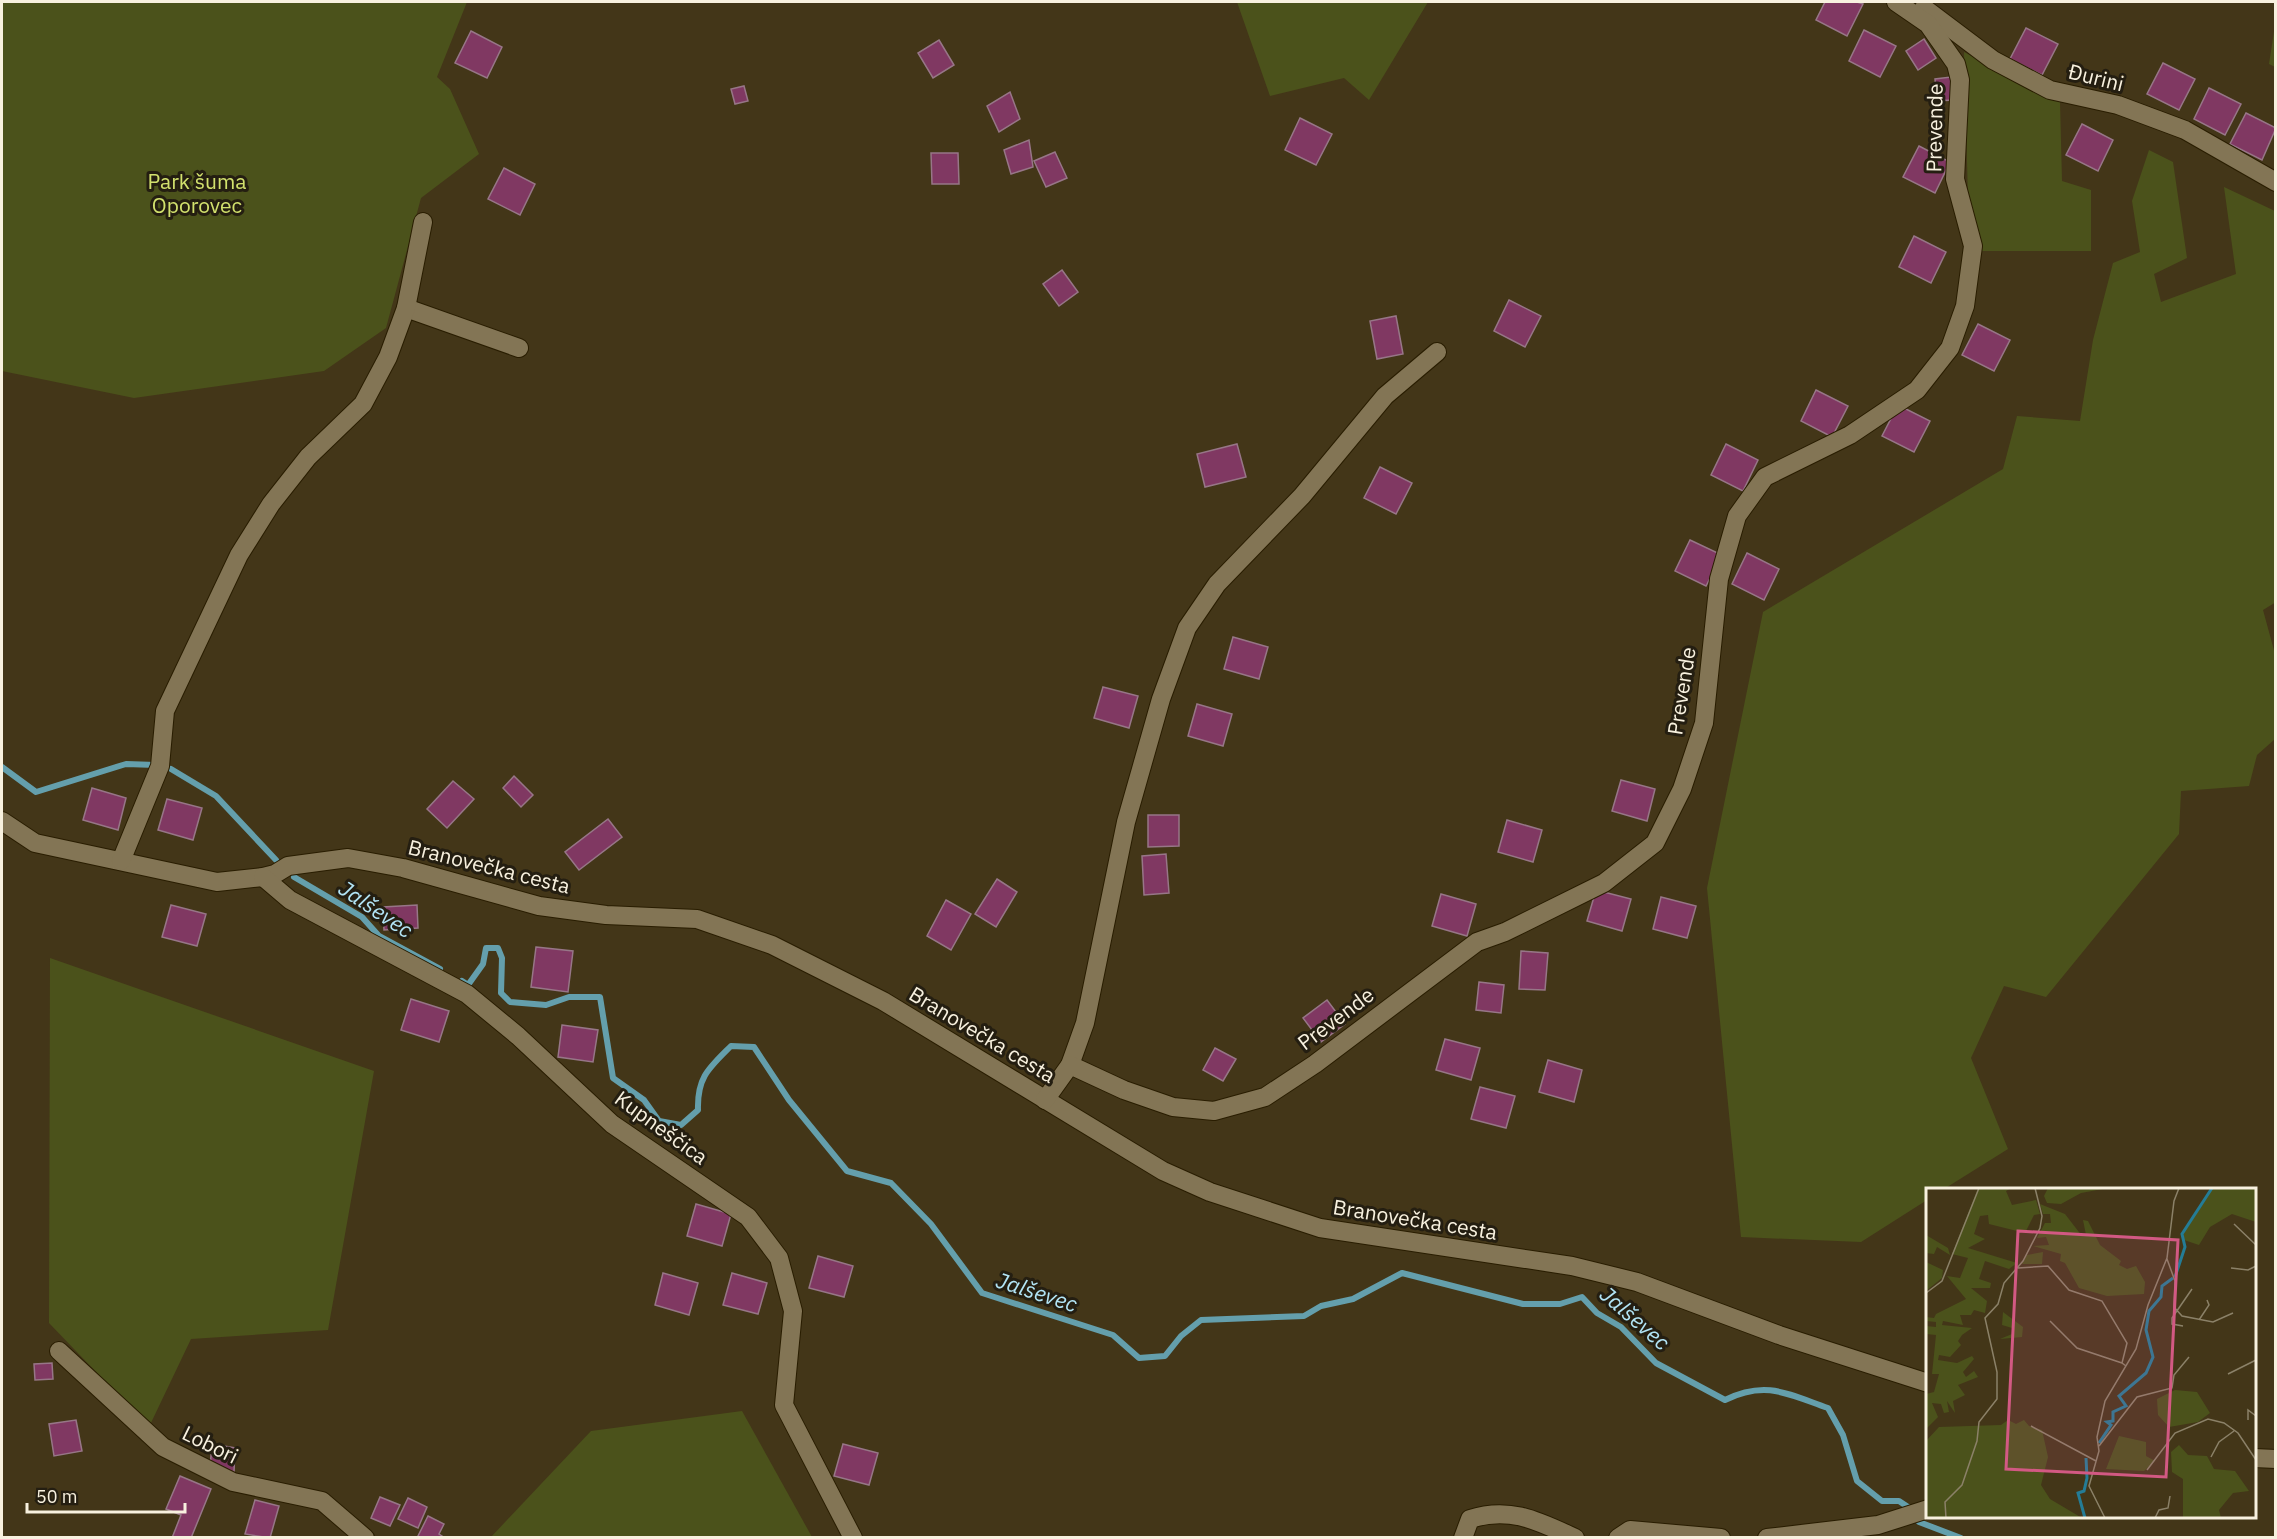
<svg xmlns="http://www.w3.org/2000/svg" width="2277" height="1539" viewBox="0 0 2277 1539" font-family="'IBM Plex Sans',sans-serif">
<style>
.green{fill:#4b521b}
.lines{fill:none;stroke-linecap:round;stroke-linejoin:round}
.stream{stroke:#649fac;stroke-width:6}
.building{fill:#803862;stroke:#977687;stroke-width:1.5}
.street-casing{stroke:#291d00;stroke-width:20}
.street{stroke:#837555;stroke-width:18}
.labels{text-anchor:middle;stroke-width:6;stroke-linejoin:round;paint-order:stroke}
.street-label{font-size:21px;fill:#f8f1df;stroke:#241e11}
.park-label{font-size:21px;fill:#d2e16d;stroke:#241e11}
.water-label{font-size:22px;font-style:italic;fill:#b2e4f5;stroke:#241e11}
.inset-river{fill:none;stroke:#247c96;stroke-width:3}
.inset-road{fill:none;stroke:#8b8168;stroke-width:1.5}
.view{fill:#d25983;fill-opacity:0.15;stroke:#d25983;stroke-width:3}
.inset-edge{fill:none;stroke:#f8f1df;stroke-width:3}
</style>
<rect width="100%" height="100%" fill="#433618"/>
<g class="green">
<polygon points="2,2 467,2 437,77 450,89 479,154 421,198 386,328 324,371 134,398 2,371"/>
<polygon points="1237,2 1428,2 1369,100 1344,78 1270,96"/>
<polygon points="2275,25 2275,67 2269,64"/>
<polygon points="1964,52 2060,102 2062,181 2091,190 2091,251 1979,251 1968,198"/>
<polygon points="2149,150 2173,162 2187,258 2154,274 2161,302 2236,274 2224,187 2275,211 2276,602 2263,610 2275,654 2275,739 2257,755 2249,786 2181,791 2179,834 2046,997 2004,986 1971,1058 2008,1149 1944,1189 1928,1190 1927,1200 1861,1242 1741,1237 1707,888 1763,612 2003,469 2017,416 2080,421 2093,340 2113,263 2140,252 2132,201"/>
<polygon points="50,958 374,1071 328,1330 191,1339 149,1427 49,1323"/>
<polygon points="742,1411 812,1537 491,1537 591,1431"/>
</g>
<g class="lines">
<g class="stream">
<polyline points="2,767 36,792 126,764 156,765"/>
<polyline points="171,769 216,796 276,860"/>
<polyline points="294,877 362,917 379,936 440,969"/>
<path d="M 462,981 L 468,985 L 483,964 L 486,948 L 498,948 L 502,958 L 501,993 L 510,1002 L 546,1005 L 569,997 L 600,997 L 613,1078 L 644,1100 L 659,1121 L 681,1125 L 698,1110 C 697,1077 709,1068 731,1046 L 754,1047 L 789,1100 L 847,1171 L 891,1183 L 931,1224 L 982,1293 L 1113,1335 L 1139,1358 L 1165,1356 L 1181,1336 L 1201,1320 L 1304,1316 L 1321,1306 L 1353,1299 L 1402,1273 L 1523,1304 L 1560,1304 L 1582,1297 L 1597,1313 L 1621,1327 L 1656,1363 L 1725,1400 C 1766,1380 1788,1394 1828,1408 L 1843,1435 L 1857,1481 L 1882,1501 L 1899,1501 L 1911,1509"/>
<polyline points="1919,1522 1961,1538"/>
</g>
</g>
<g class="building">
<polygon points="1825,2 1857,2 1863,4 1847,36 1816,20"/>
<polygon points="2026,28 2058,44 2042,75 2010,59"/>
<polygon points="1864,30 1896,46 1880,77 1849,61"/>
<polygon points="471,31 502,47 487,78 455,63"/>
<polygon points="1924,39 1936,58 1918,70 1906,51"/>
<polygon points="939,40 954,65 933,78 918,53"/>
<polygon points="2163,63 2195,79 2179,110 2147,94"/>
<polygon points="1951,77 1953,100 1937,101 1935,79"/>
<polygon points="744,86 748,101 735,104 731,89"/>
<polygon points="2209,88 2241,104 2225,135 2194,119"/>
<polygon points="1010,92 1020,119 999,132 987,106"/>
<polygon points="2246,113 2276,128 2262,160 2230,144"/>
<polygon points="1300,118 1332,134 1316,165 1285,150"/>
<polygon points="2082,124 2113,140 2098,171 2066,155"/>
<polygon points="1029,140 1033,167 1011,174 1004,150"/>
<polygon points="1919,146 1950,162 1935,193 1903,177"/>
<polygon points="1055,152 1067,178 1046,187 1034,161"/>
<polygon points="931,153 958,153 959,184 932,184"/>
<polygon points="504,168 535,184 520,215 488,199"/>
<polygon points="1914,236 1946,252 1931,283 1899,267"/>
<polygon points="1062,270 1078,292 1059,306 1043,284"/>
<polygon points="1509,300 1541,316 1525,347 1494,331"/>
<polygon points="1396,316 1403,354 1377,359 1370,321"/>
<polygon points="1978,324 2010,340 1994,371 1962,355"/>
<polygon points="1816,390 1848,406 1832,437 1801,421"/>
<polygon points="1898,405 1930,421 1914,452 1882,436"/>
<polygon points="1237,444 1246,477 1205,487 1197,454"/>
<polygon points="1726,444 1758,460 1743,491 1711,475"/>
<polygon points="1380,467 1412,483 1396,514 1364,498"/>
<polygon points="1690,540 1722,555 1706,586 1675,571"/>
<polygon points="1747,553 1779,569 1764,600 1732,584"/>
<polygon points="1233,637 1268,647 1259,679 1224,669"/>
<polygon points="1103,687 1138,696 1129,728 1094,718"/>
<polygon points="1197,704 1232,714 1223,746 1188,736"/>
<polygon points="514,776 533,795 521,807 503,788"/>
<polygon points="1621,780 1655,789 1647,821 1612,811"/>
<polygon points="453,781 474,799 447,828 427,809"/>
<polygon points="92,788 126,798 118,830 83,820"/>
<polygon points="167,799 202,808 193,840 158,830"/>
<polygon points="1148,815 1179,815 1179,846 1148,847"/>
<polygon points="608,819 622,837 579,870 565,852"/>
<polygon points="1507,820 1542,830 1533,862 1498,852"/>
<polygon points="1166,854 1169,893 1144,895 1142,856"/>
<polygon points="997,879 1017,892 996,927 975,914"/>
<polygon points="1596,890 1631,899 1622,931 1587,921"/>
<polygon points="1441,894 1476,904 1467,936 1432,926"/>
<polygon points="1661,897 1696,906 1687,938 1653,929"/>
<polygon points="946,900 971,914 951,950 927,936"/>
<polygon points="171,905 206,914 197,946 162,937"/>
<polygon points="417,905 418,928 384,930 383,907"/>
<polygon points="536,947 573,951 568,992 531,987"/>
<polygon points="1521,951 1548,953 1545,990 1519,989"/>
<polygon points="1479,982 1504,985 1501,1013 1476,1010"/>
<polygon points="411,999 449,1011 439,1042 401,1030"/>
<polygon points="1327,1000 1345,1024 1321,1042 1303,1018"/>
<polygon points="562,1025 598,1030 593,1062 558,1057"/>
<polygon points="1445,1039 1480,1048 1471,1080 1436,1070"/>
<polygon points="1215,1048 1236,1059 1223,1081 1203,1070"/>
<polygon points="1548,1060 1582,1070 1574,1102 1539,1092"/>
<polygon points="1480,1087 1515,1096 1506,1128 1471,1119"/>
<polygon points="696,1204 731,1214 722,1246 687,1236"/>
<polygon points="818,1256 853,1266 844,1297 809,1288"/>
<polygon points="663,1273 698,1283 689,1315 655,1305"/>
<polygon points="732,1273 767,1283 758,1314 723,1305"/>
<polygon points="52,1363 53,1379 35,1380 34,1364"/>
<polygon points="76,1420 82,1451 54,1456 49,1424"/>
<polygon points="212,1444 235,1448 234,1472 210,1468"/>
<polygon points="843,1444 878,1453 869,1485 834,1476"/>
<polygon points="180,1476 211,1489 191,1538 172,1538 181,1515 166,1509"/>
<polygon points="380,1497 400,1505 390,1526 371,1518"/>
<polygon points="408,1498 427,1507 418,1528 398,1519"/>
<polygon points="255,1500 279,1506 270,1538 245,1534"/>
<polygon points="428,1516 444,1524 439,1534 445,1538 417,1538"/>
</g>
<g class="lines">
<defs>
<g id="street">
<polyline points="1924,8 1993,60 2050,90 2118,105 2185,130 2276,182"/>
<polyline points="406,308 519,348"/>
<polyline points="2,821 35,843 217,882 263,877 275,874 288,866 348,858 403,868 539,906 606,915 697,919 772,945 883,1001 1163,1171 1210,1192 1320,1228 1572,1266 1637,1282 1779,1335 1928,1383"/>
<polyline points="121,861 160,766 165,711 239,555 271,504 308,457 363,404 388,357 406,308 423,222"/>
<polyline points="263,877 290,900 467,994 518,1036 612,1124 748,1217 779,1258 793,1311 784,1405 853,1538"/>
<polyline points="1070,1065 1085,1023 1126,822 1161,699 1187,628 1217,584 1302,496 1385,396 1437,352"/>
<polyline points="1045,1100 1070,1065 1124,1090 1173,1107 1214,1111 1265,1097 1315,1064 1477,942 1505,932 1604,883 1655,843 1682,789 1704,723 1719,579 1737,516 1765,477 1850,435 1917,390 1950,348 1965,306 1973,246 1955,179 1960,80 1956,64 1928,24 1896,2"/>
<polyline points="59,1351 163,1447 233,1482 322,1501 365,1538"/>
<polyline points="2254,1458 2276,1459"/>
<path d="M 1463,1538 L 1470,1519 C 1510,1506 1538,1521 1575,1538"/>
<polyline points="1618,1538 1630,1530 1721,1538"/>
<polyline points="1767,1538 1878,1525 1928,1509"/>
</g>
</defs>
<use href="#street" class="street-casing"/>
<use href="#street" class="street"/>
</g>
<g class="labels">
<g class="street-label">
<text transform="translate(2096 78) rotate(14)" y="7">Đurini</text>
<text transform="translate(1935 128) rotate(-89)" y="7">Prevende</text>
<text transform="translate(1682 691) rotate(-81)" y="7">Prevende</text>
<text transform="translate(489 867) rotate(14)" y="7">Branovečka cesta</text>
<text transform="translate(1336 1019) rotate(-37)" y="7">Prevende</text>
<text transform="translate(982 1035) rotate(31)" y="7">Branovečka cesta</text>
<text transform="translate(661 1128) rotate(36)" y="7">Kupneščica</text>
<text transform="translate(1415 1220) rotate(9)" y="7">Branovečka cesta</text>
<text transform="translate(210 1445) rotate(26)" y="7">Lobori</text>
</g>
<g class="park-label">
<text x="197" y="189">Park šuma<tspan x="197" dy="24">Oporovec</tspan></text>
</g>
<g class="water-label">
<text transform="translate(376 909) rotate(34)" y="8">Jalševec</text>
<text transform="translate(1037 1292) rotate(18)" y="8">Jalševec</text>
<text transform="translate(1635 1318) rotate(41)" y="8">Jalševec</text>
</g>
</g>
<g transform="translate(1926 1188)">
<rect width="330" height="330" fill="#433618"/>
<path d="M 52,0 L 85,0 L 80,3 L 86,17 L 110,12 L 114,26 L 108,27 L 99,45 L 63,36 L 62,27 L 54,28 L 48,46 L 59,51 L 42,60 L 91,75 L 83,81 L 59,73 L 53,91 L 65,95 L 64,100 L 45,100 L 61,113 L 59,125 L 48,122 L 45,127 L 34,127 L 37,137 L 17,133 L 16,137 L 46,140 L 36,147 L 32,153 L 35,157 L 24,169 L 13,167 L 12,172 L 31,175 L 46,168 L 48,171 L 37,184 L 40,189 L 48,183 L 52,189 L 32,197 L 39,207 L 27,213 L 29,225 L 21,213 L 23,224 L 18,225 L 15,216 L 6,215 L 12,229 L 0,241 L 0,206 L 8,204 L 13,186 L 6,186 L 10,147 L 0,146 L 0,138 L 10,139 L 10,134 L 0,133 L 0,129 L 8,130 L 10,126 L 40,111 L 21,88 L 34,90 L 42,70 L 26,66 ZM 122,0 L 182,0 L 155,5 L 135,16 L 121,15 L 118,8 ZM 285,0 L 330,0 L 330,34 L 306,26 L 284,39 L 273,57 L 258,52 L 257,46 ZM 114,16 L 139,26 L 156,48 L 160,47 L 157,32 L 162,33 L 174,57 L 195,73 L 193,77 L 201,81 L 210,78 L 219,94 L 218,106 L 181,108 L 153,100 L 139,75 L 134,73 L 135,66 L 107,58 L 123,57 L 120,49 L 111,50 L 119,35 L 125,35 L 124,26 L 117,26 ZM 0,47 L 22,60 L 24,67 L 11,59 L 8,66 L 0,65 ZM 117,64 L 116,76 L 96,76 L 101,67 ZM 0,74 L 17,82 L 16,90 L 0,103 ZM 77,124 L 97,139 L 96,149 L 74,151 L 86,146 L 86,140 L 76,137 ZM 249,202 L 271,204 L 284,225 L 272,234 L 243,239 L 232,227 L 231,211 ZM 82,232 L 90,236 L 98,232 L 103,238 L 116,242 L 122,269 L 115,297 L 124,311 L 156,330 L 0,330 L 0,253 L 13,239 L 75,237 ZM 193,248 L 220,254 L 220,268 L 229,273 L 218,283 L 180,281 ZM 253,257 L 262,267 L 281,268 L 288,281 L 309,283 L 323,303 L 307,305 L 293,322 L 295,330 L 257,330 L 257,291 L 246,284 L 245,264 Z" fill="#4b521b"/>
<path class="inset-river" d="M 249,89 L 259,59 L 256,46 L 286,0M 173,255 L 185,237 L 181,234 L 187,233 L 187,224 L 200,218 L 193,208 L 220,185 L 227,169 L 220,142 L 223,123 L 235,109 L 236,98 L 247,90M 159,330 L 152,305 L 158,303 L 161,290 L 160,270"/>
<path class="inset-road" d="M 308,36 L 330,57M 241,71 L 249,93 L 248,119 L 256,128 L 287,134 L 307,125M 92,80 L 122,78 L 143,102 L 176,113 L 201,155 L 196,175 L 200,178M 305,80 L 322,82 L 330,78M 0,105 L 16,93 L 53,0M 273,132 L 283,117 L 281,112M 124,133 L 151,160 L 196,175M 257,138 L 246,136 L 246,130 L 266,101M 302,186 L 330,172M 322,232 L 322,222 L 330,228M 105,238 L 170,273M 173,258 L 211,209 L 246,200 L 248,187 L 263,169M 285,269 L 293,254 L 308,243M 221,282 L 249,245 L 282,231 L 298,235 L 312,245 L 330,272M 20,330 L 19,314 L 36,297 L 51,253 L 53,234 L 71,211 L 71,184 L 59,130 L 72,116 L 78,95 L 97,73 L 114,40 L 116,28 L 109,0M 179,330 L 163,298 L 173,263 L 171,249 L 179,213 L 210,161 L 222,117 L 241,70 L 248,13 L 253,0M 229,330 L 233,322 L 242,320 L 244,308"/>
<path class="view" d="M 92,43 L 252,52 L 240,289 L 80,281 Z"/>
<rect width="330" height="330" class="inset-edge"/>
</g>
<rect width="2277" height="1539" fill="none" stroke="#f8f1df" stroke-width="6"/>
<path d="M27 1503v9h158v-9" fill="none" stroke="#f8f1df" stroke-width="3"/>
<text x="36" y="1503" font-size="18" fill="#f8f1df" stroke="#241e11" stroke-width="4.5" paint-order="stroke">50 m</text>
</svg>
